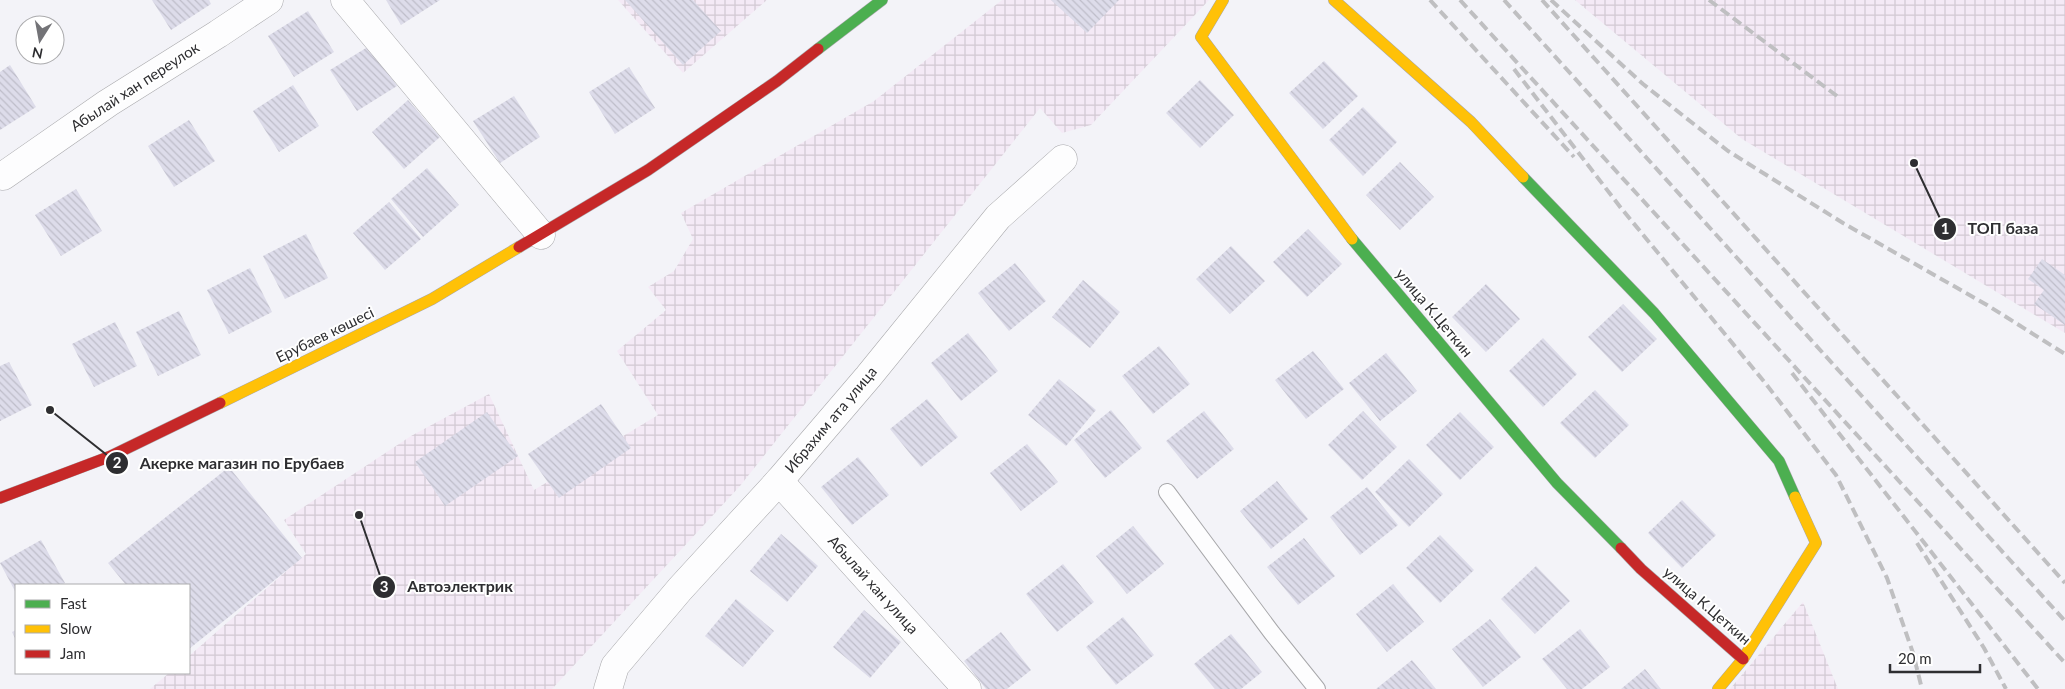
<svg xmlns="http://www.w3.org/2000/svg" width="2065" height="689" viewBox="0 0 2065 689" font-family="Lato,sans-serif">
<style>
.industrial{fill:url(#industrial-grid)}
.building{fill:url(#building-back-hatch)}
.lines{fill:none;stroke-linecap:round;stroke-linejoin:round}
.lane-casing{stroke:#a8a8ab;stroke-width:18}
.street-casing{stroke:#a8a8ab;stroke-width:29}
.fast-casing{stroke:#a8a8ab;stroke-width:12}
.slow-casing{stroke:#a8a8ab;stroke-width:12}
.jam-casing{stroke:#a8a8ab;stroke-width:12}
.lane{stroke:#fdfdfe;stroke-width:16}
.street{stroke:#fdfdfe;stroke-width:28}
.fast{stroke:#4caf50;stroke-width:11}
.slow{stroke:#ffc107;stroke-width:11}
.jam{stroke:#c62828;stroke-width:11}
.rail{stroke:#bfbfc1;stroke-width:4;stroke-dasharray:10 5;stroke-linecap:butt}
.labels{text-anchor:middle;stroke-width:4;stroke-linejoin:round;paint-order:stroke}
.street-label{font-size:15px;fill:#2e2e31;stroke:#fff}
.leader{fill:none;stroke:#2e2e31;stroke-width:2}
.callout-dot{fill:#2e2e31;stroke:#fff;stroke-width:2}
.mark-label{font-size:15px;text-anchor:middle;font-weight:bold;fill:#fff}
.callout-label{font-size:16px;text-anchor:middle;font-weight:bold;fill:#2e2e31;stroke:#fff;stroke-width:4;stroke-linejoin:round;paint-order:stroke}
</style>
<defs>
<pattern id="industrial-grid" width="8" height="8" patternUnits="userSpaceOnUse" patternTransform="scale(1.25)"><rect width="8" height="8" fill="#f4eaf6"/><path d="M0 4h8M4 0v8" fill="none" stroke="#d2c9d3"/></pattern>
<pattern id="building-back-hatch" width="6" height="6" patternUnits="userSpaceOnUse" patternTransform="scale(1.25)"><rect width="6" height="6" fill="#dddcea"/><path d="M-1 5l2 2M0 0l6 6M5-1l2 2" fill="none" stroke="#bebdc9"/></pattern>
</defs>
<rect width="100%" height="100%" fill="#f3f3f8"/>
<g class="industrial">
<polygon points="618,0 767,0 683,73"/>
<polygon points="1002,0 1209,0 1091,125 1062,133 1040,108 740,486 552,689 150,689 169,673 189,673 189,656 306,554 284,520 411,436 489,394 534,490 658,415 617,351 666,310 648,287 674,271 693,239 681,213 874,101"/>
<polygon points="1575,0 2065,0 2065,333 1742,139"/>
<polygon points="1803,602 1838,689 1730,689"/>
</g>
<g class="building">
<polygon points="152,0 209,0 211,4 171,30"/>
<polygon points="386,0 440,0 401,25"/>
<polygon points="625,0 693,0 721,31 683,65"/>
<polygon points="1051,0 1119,0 1087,33"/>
<polygon points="308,11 334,52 294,77 268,36"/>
<polygon points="371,45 397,86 357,111 330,70"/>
<polygon points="1324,61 1358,96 1323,129 1289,93"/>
<polygon points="10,65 36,107 0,130 0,72"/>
<polygon points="629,67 655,108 615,134 589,92"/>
<polygon points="1200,80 1234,115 1200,148 1166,113"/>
<polygon points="293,85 319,126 279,152 253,111"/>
<polygon points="514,96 540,137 500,163 473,121"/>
<polygon points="408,100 440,137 404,169 372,132"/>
<polygon points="1363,107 1397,142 1363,176 1329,140"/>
<polygon points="189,120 215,161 174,187 148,146"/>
<polygon points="1400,162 1434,197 1400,230 1366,195"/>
<polygon points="427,168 459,205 423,237 391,199"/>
<polygon points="76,189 102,231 61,256 35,215"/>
<polygon points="389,202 421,239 385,270 353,233"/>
<polygon points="1308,229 1342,264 1307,297 1273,262"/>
<polygon points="306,234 328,278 285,299 263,256"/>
<polygon points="1231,246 1265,281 1230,314 1196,279"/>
<polygon points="2042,259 2065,275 2065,325 2034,304 2044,290 2028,279"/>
<polygon points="1015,263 1046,301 1009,331 978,293"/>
<polygon points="250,268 272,312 229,334 207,290"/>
<polygon points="1083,280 1120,312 1090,348 1052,317"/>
<polygon points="1486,284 1520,319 1486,352 1452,317"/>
<polygon points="1623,304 1657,339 1622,372 1588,337"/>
<polygon points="179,311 201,355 158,376 136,332"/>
<polygon points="115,322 137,366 94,387 72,344"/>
<polygon points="968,333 998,371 961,401 931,363"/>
<polygon points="1543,338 1577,374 1543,407 1509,371"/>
<polygon points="1159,346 1190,384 1153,414 1122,376"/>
<polygon points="1313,351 1344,389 1306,419 1275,380"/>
<polygon points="1386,353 1417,391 1380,421 1349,383"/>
<polygon points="9,362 32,405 0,421 0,366"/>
<polygon points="1059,379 1096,410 1066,446 1028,415"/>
<polygon points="1595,390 1629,425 1595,458 1560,423"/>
<polygon points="927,399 958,437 921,467 890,429"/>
<polygon points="601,404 631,448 559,498 528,454"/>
<polygon points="1111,410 1142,448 1105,478 1074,440"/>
<polygon points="1204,411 1234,449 1197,479 1166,441"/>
<polygon points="1363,411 1397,447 1362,480 1328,445"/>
<polygon points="487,412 518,456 445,506 415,462"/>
<polygon points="1460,412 1494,447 1460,480 1426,445"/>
<polygon points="1027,444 1058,482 1021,511 990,473"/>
<polygon points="858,457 889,495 852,525 821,487"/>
<polygon points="1409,459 1443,494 1409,527 1375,492"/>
<polygon points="229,467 302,558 189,649 189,585 126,585 108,563"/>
<polygon points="1277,481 1308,519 1271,549 1240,511"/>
<polygon points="1367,487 1398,525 1360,555 1330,517"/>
<polygon points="1682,500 1716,535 1682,568 1648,533"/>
<polygon points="1133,526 1164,564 1127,594 1096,556"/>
<polygon points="781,534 818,566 787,602 750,571"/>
<polygon points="1440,535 1474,570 1440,603 1406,568"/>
<polygon points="1304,538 1335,576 1298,605 1267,567"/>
<polygon points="41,540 65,583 61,585 16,585 16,593 0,563"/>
<polygon points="1063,564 1094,602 1057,632 1026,594"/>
<polygon points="1536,566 1570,601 1535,634 1501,599"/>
<polygon points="1393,584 1424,622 1387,652 1356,614"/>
<polygon points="736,599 774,631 743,667 705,636"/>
<polygon points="864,610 901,642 870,678 833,647"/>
<polygon points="1123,617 1154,655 1116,685 1086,647"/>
<polygon points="1490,619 1521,657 1483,687 1452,649"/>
<polygon points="1580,629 1610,667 1582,689 1567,689 1542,659"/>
<polygon points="16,630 16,640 12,632"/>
<polygon points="1001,632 1031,670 1007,689 986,689 964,661"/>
<polygon points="1231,634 1262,672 1241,689 1215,689 1194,664"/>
<polygon points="1412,660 1436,689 1376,689"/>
<polygon points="1645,669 1661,689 1621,689"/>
</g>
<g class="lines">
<defs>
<polyline id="lane" points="1167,492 1272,633 1317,689"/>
<g id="street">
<polyline points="345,0 541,235"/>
<polyline points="3,176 108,103 218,34 269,0"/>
<polyline points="779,481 967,689"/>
<polyline points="608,689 615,666 680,589 779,481 868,377 998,217 1063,159"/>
</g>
<g id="fast">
<polyline points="818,49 882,0"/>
<polyline points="1523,177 1654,313 1779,461 1795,497"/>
<polyline points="1352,239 1557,483 1621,548"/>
</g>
<g id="slow">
<polyline points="1223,0 1201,37 1352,239"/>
<polyline points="1334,0 1471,122 1523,177"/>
<polyline points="220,403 432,299 519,247"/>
<polyline points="1718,689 1743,659 1816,543 1795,497"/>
</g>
<g id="jam">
<polyline points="519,247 648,170 777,81 818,49"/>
<polyline points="0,498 111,456 220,403"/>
<polyline points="1621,548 1641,569 1743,659"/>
</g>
</defs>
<use href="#lane" class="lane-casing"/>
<use href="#street" class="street-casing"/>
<use href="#fast" class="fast-casing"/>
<use href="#slow" class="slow-casing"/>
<use href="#jam" class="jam-casing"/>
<use href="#lane" class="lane"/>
<use href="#street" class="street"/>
<use href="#fast" class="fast"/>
<use href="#slow" class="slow"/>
<use href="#jam" class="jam"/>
<g class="rail">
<polyline points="1430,0 1574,157"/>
<polyline points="1460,0 2065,663"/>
<polyline points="1504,0 2065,621"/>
<polyline points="1542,0 2065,583"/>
<polyline points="1551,0 1643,84 1728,151 1843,223 1987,305 2065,354"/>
<polyline points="1709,0 1841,99"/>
<polyline points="1514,69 1621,208 1766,384 1836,475 1887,578 1913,653 1922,689"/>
<polyline points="1792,373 2038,689"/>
<polyline points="1917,543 1984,648 2006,689"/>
</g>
</g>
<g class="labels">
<g class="street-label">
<text transform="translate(135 87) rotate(-33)" y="5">Абылай хан переулок</text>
<text transform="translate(1434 313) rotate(50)" y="5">улица К.Цеткин</text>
<text transform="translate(325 335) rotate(-26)" y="5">Ерубаев көшесі</text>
<text transform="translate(831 420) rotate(-50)" y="5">Ибрахим ата улица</text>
<text transform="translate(873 585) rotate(48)" y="5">Абылай хан улица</text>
<text transform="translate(1707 606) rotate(41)" y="5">улица К.Цеткин</text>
</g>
</g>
<path class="leader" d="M1914 163L1945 229M50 410L117 463M359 515L384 587"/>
<g class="callout-dot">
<circle cx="1914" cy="163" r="5"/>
<circle cx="50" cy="410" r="5"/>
<circle cx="359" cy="515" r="5"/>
<circle cx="1945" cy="229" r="12"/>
<circle cx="117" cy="463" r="12"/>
<circle cx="384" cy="587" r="12"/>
</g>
<g class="mark-label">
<text x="1945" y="234">1</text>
<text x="117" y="468">2</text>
<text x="384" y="592">3</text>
</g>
<g class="callout-label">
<text x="2003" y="234">ТОП база</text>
<text x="242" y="469">Акерке магазин по Ерубаев</text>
<text x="460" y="592">Автоэлектрик</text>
</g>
<rect x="15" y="584" width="175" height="90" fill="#ffffff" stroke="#ababad"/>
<rect x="25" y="600" width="25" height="8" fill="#4caf50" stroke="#ababad"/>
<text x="60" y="609" font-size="15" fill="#2e2e31">Fast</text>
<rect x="25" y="625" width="25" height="8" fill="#ffc107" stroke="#ababad"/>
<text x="60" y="634" font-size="15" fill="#2e2e31">Slow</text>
<rect x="25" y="650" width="25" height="8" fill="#c62828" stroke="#ababad"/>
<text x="60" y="659" font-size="15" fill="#2e2e31">Jam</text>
<g transform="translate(40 40) rotate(191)"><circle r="24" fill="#ffffff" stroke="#ababad"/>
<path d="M0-4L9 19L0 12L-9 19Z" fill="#737377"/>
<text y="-8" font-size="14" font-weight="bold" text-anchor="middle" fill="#2e2e31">N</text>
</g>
<path d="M1890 664v8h90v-8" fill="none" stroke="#2e2e31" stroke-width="2.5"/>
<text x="1898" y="664" font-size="15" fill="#2e2e31" stroke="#ffffff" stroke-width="4" paint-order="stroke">20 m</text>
</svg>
